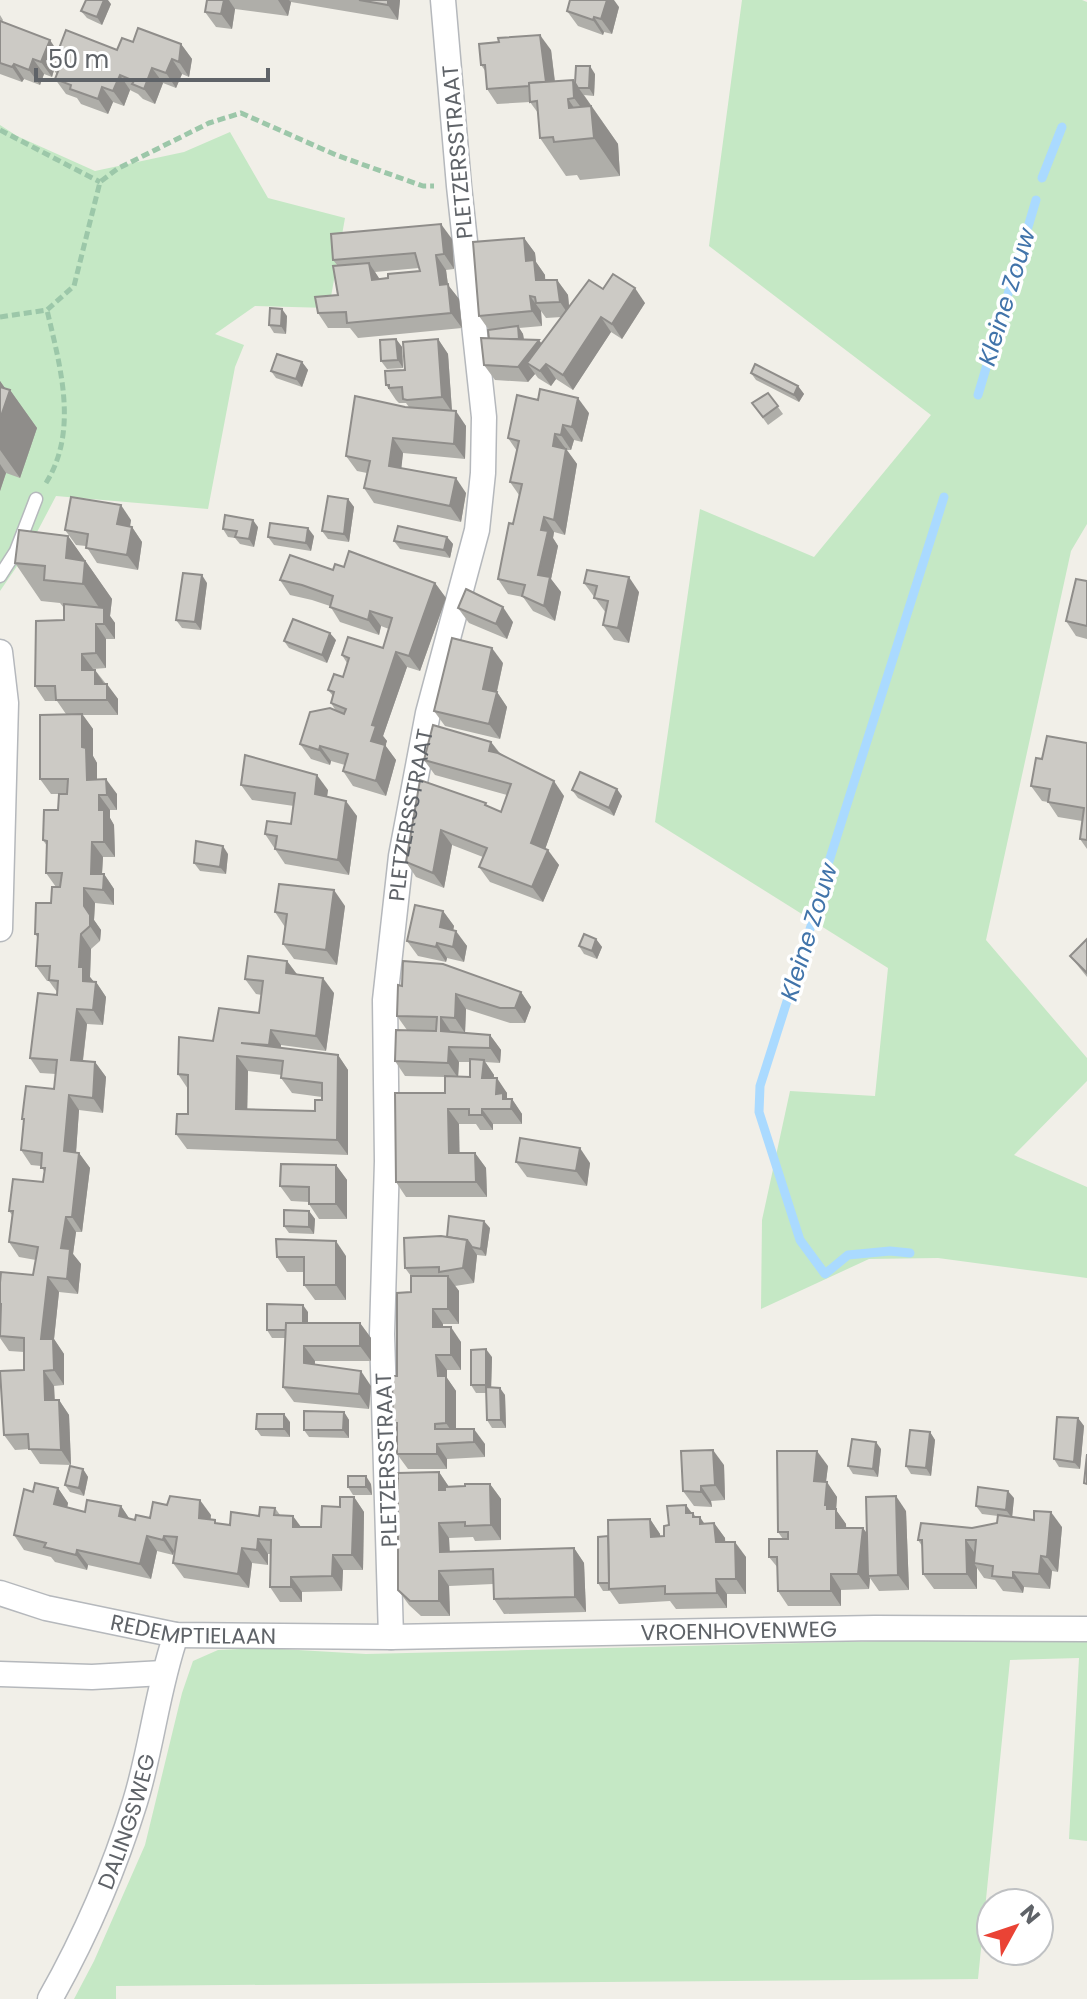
<svg xmlns="http://www.w3.org/2000/svg" width="1087" height="1999" viewBox="0 0 1087 1999" font-family="Poppins,sans-serif">
<style>
.green{fill:#c5e8c5}
.lines{fill:none;stroke-linecap:round;stroke-linejoin:round}
.stream{stroke:#aadaff;stroke-width:9}
.service-casing{stroke:#b5b8bc;stroke-width:15}
.minor-casing{stroke:#b5b8bc;stroke-width:27}
.path{stroke:#9cc7a9;stroke-width:5;stroke-dasharray:8 4;stroke-linecap:butt}
.service{stroke:#fff;stroke-width:12}
.minor{stroke:#fff;stroke-width:24}
.wall{fill:#afaea9;fill-rule:evenodd}
.shaded-wall{fill:#8f8d8a}
.building{fill:#cccac5;stroke:#8f8d8a;stroke-width:2;fill-rule:evenodd}
.labels{text-anchor:middle;stroke-width:7;stroke-linejoin:round;paint-order:stroke}
.street-label{font-size:22px;fill:#5f6368;stroke:#fff}
.water-label{font-size:24px;font-style:italic;fill:#4174aa;stroke:#fff}
</style>
<rect width="100%" height="100%" fill="#f1efe8"/>
<g class="green">
<polygon points="742,0 1082,0 1087,2 1087,524 1071,551 986,940 1087,1058 1087,1081 1014,1155 1087,1187 1087,1278 938,1258 869,1259 761,1309 762,1220 790,1091 875,1096 888,968 655,822 700,509 814,557 931,415 709,246"/>
<polygon points="0,125 17,136 95,171 184,152 230,132 268,198 345,218 329,308 255,306 215,334 244,345 235,367 208,509 56,496 26,553 0,591"/>
<polygon points="1087,1636 1087,1841 1069,1839 1079,1658 1010,1660 978,1979 116,1986 116,1999 74,1999 94,1961 145,1845 182,1693 193,1661 218,1650 264,1648 366,1654"/>
</g>
<g class="lines">
<g class="stream">
<polyline points="1042,178 1062,127"/>
<polyline points="978,395 1036,200"/>
<polyline points="910,1253 890,1251 848,1255 825,1274 800,1240 759,1112 760,1086 818,904 819,893 944,497"/>
</g>
<defs>
<polyline id="service" points="0,576 16,551 36,499"/>
<g id="minor">
<polyline points="0,652 6,703 0,929"/>
<path id="s1" d="M 0,1593 L 46,1608 L 176,1635 L 391,1637 L 875,1628 L 1087,1629"/>
<path id="s2" d="M 391,1637 L 382,1334 L 387,1161 L 385,1000 L 401,856 L 428,713 L 477,530 L 483,473 L 484,417 L 459,186 L 443,0"/>
<polyline points="0,1674 92,1677 163,1673"/>
<path id="s3" d="M 50,1999 C 85,1937 114,1870 135,1802 C 152,1747 157,1690 176,1635"/>
</g>
</defs>
<use href="#service" class="service-casing"/>
<use href="#minor" class="minor-casing"/>
<g class="path">
<polyline points="0,130 100,182"/>
<polyline points="0,317 47,310 74,286 100,182 117,169 209,123 241,113 336,155 423,186 434,186"/>
<path d="M 46,483 C 79,430 60,366 47,310"/>
</g>
<use href="#service" class="service"/>
<use href="#minor" class="minor"/>
</g>
<g class="wall">
<polygon points="207,0 400,0 398,20 291,2 288,16 235,9 232,29 216,27 205,12"/>
<polygon points="111,4 102,25 87,18 81,11"/>
<polygon points="619,7 612,34 604,32 603,35 578,26 567,11"/>
<polygon points="0,15 3,20 2,22 58,51 117,50 133,42 181,44 192,59 189,77 182,74 176,88 163,83 155,104 143,99 138,94 130,90 124,106 113,102 108,114 81,104 77,98 66,94 55,79 57,75 54,70 52,77 44,74 40,85 24,79 22,82 0,74"/>
<polygon points="551,50 555,81 575,83 595,74 594,96 584,95 618,144 620,176 580,180 577,175 566,176 540,138 538,113 530,102 497,104 487,89 486,72 481,65"/>
<path d="M 524,238 L 535,253 L 536,262 L 545,275 L 545,280 L 557,280 L 568,295 L 569,307 L 603,289 L 645,303 L 622,339 L 611,332 L 573,390 L 556,379 L 551,386 L 538,378 L 535,374 L 528,382 L 495,380 L 484,365 L 489,339 L 489,330 L 479,316 ZM 541,311 L 546,318 L 562,317 L 542,343 L 524,340 L 523,334 L 519,328 L 542,326 Z"/>
<path d="M 452,239 L 454,269 L 446,270 L 448,285 L 459,299 L 462,328 L 358,338 L 350,328 L 328,328 L 318,313 L 338,295 L 338,266 L 333,260 ZM 419,268 L 420,271 L 379,279 L 375,272 Z"/>
<polygon points="287,316 286,334 274,333 269,325"/>
<polygon points="396,339 402,347 403,368 387,369 381,361"/>
<polygon points="438,339 448,354 452,411 466,426 465,459 403,453 401,468 466,493 461,522 374,503 364,488 367,473 357,471 346,456 409,407 406,403 399,403 396,400 386,385"/>
<polygon points="302,362 308,370 302,387 276,378 271,371"/>
<polygon points="751,373 798,386 804,394 799,402 756,380"/>
<polygon points="0,381 5,388 10,390 37,428 20,478 6,473 0,491"/>
<polygon points="768,393 783,414 768,425 752,403"/>
<polygon points="589,413 582,442 574,440 571,450 567,450 577,464 565,535 554,532 553,538 558,546 551,579 561,592 555,621 533,611 523,597 508,594 498,579 513,524 519,495 510,482 517,451 508,438"/>
<polygon points="348,499 354,507 349,542 328,539 322,531"/>
<polygon points="131,520 130,526 132,527 142,542 138,570 97,563 86,546 76,545 65,530"/>
<polygon points="258,527 254,547 240,544 235,538 228,537 223,529"/>
<polygon points="68,536 112,599 110,616 115,623 115,639 106,639 106,668 93,669 93,670 95,670 118,699 118,715 83,715 93,729 93,756 97,763 97,779 117,794 117,810 110,810 110,818 114,825 115,857 103,857 102,874 104,874 114,889 114,905 95,903 94,920 101,930 100,941 91,949 90,977 94,982 96,982 106,997 103,1025 87,1024 83,1061 95,1062 106,1077 103,1113 79,1110 76,1153 79,1153 90,1168 82,1232 76,1232 73,1254 81,1264 78,1294 59,1292 54,1339 64,1354 64,1385 54,1386 55,1400 59,1400 69,1415 71,1465 40,1464 30,1449 15,1450 4,1435 24,1370 24,1352 9,1351 0,1338 0,1283 33,1275 36,1260 19,1257 9,1242 12,1215 9,1211 43,1182 45,1173 41,1166 31,1165 21,1150 24,1122 22,1119 54,1089 56,1074 40,1073 30,1058 57,995 57,992 49,981 47,981 36,966 38,938 35,934 51,903 56,887 46,873 47,846 43,840 58,810 59,794 51,794 40,779 66,714 57,701 45,701 35,686 64,620 64,608 60,603 41,601 15,563"/>
<polygon points="314,536 311,551 274,545 268,537"/>
<polygon points="447,537 453,544 450,558 400,549 394,541"/>
<polygon points="344,567 435,583 446,598 420,671 407,667 383,736 387,741 385,745 396,760 386,796 353,786 343,771 345,765 331,761 330,765 311,759 300,744 336,711 331,703 333,696 328,690 343,677 347,663 342,655 383,648 389,629 381,626 379,635 340,622 330,606 312,600 290,595 280,580"/>
<polygon points="1087,581 1087,639 1076,636 1066,621"/>
<polygon points="207,583 201,630 182,628 176,620"/>
<polygon points="584,583 639,592 629,643 614,640 603,625 606,613"/>
<polygon points="458,608 513,622 507,639 469,623"/>
<polygon points="336,640 327,663 289,648 284,641"/>
<polygon points="503,663 497,692 507,707 500,739 445,726 434,711"/>
<polygon points="491,742 500,753 564,796 545,849 559,865 543,902 490,882 479,867 483,857 452,845 444,888 416,877 406,862 420,780 501,812 507,795 435,775 424,760"/>
<polygon points="1087,743 1087,849 1080,839 1082,821 1058,817 1048,802 1042,801 1031,786 1042,759"/>
<polygon points="241,785 328,790 327,797 357,816 349,875 285,864 265,834 291,824 294,806 252,800"/>
<polygon points="572,790 622,796 614,816 578,798"/>
<polygon points="228,854 226,874 200,871 194,863"/>
<polygon points="345,906 337,965 294,959 283,944 285,927 275,912"/>
<polygon points="443,911 454,926 453,930 467,946 464,962 447,958 446,962 418,956 407,941"/>
<polygon points="596,939 602,947 597,959 584,954 579,946"/>
<polygon points="1087,939 1087,977 1070,956"/>
<path d="M 287,961 L 297,974 L 334,993 L 326,1051 L 281,1045 L 281,1048 L 338,1055 L 348,1070 L 348,1155 L 187,1149 L 176,1134 L 188,1114 L 188,1089 L 178,1074 L 213,1041 L 259,1013 L 262,995 L 256,994 L 245,979 ZM 248,1071 L 282,1075 L 281,1078 L 292,1093 L 322,1097 L 322,1100 L 315,1111 L 247,1110 Z"/>
<path d="M 398,985 L 521,992 L 531,1007 L 525,1023 L 510,1023 L 466,1009 L 465,1033 L 490,1035 L 501,1050 L 500,1063 L 485,1062 L 494,1075 L 494,1078 L 507,1093 L 507,1099 L 512,1099 L 522,1114 L 522,1124 L 493,1124 L 493,1130 L 480,1130 L 476,1124 L 459,1124 L 459,1153 L 475,1153 L 486,1168 L 487,1197 L 406,1197 L 396,1182 L 445,1093 L 445,1077 L 405,1076 L 395,1061 L 407,1030 L 397,1016 ZM 459,1062 L 470,1062 L 470,1077 L 458,1077 Z"/>
<polygon points="516,1162 590,1163 587,1186 527,1177"/>
<polygon points="336,1165 347,1180 347,1219 319,1219 309,1204 309,1202 291,1201 280,1186"/>
<polygon points="309,1211 315,1219 314,1234 289,1233 284,1226"/>
<polygon points="490,1228 486,1256 477,1255 474,1283 455,1286 459,1291 459,1324 443,1324 443,1327 461,1342 461,1370 447,1370 447,1378 456,1391 456,1429 485,1444 485,1457 447,1459 447,1469 408,1469 397,1454 397,1430 393,1423 397,1376 411,1292 411,1276 405,1268 447,1237"/>
<polygon points="346,1256 346,1300 315,1300 304,1285 304,1272 287,1272 277,1257"/>
<polygon points="308,1312 308,1323 360,1323 371,1338 371,1361 315,1361 315,1364 371,1386 369,1409 294,1402 283,1387 285,1338 272,1338 267,1330"/>
<polygon points="492,1357 491,1387 505,1395 506,1428 492,1428 487,1420 486,1393 476,1393 471,1385"/>
<polygon points="344,1412 349,1420 349,1438 309,1437 304,1430"/>
<polygon points="1078,1418 1084,1426 1080,1469 1059,1467 1054,1459"/>
<polygon points="290,1422 290,1437 261,1436 256,1429"/>
<polygon points="930,1432 935,1440 931,1476 911,1474 906,1466"/>
<polygon points="881,1449 878,1477 853,1474 848,1466"/>
<polygon points="724,1465 725,1500 711,1501 712,1507 694,1506 683,1491"/>
<polygon points="828,1466 826,1482 837,1497 836,1510 846,1524 846,1528 863,1528 867,1534 906,1511 909,1590 879,1591 870,1578 869,1589 841,1590 841,1606 788,1606 778,1591 778,1568 769,1557 783,1539 778,1532"/>
<polygon points="83,1469 88,1477 84,1496 70,1492 65,1485"/>
<polygon points="439,1472 449,1487 490,1484 501,1499 501,1540 475,1541 473,1537 449,1538 450,1552 574,1548 584,1563 586,1612 504,1614 494,1599 493,1584 449,1586 450,1616 421,1616 409,1605 398,1590"/>
<polygon points="371,1484 372,1495 353,1495 348,1487"/>
<polygon points="58,1488 68,1503 67,1508 85,1512 121,1506 129,1519 135,1520 211,1515 210,1520 218,1524 230,1525 259,1516 275,1508 280,1515 302,1528 321,1527 340,1507 354,1497 364,1512 363,1570 343,1570 342,1591 302,1592 302,1602 280,1602 270,1587 271,1554 268,1554 268,1565 252,1563 249,1588 184,1578 173,1563 175,1551 174,1551 173,1555 157,1551 151,1579 88,1565 87,1570 55,1562 51,1557 24,1550 14,1535 33,1492"/>
<polygon points="1014,1498 1012,1517 1062,1527 1058,1572 1052,1571 1050,1589 1024,1587 1023,1593 1003,1591 995,1580 984,1578 977,1568 977,1589 934,1589 923,1574 922,1546 918,1540 997,1523 998,1516 982,1514 976,1506"/>
<polygon points="693,1513 696,1517 704,1524 714,1523 725,1538 725,1542 746,1557 746,1594 727,1594 727,1608 676,1609 670,1601 619,1604 610,1591 603,1591 598,1583 608,1536 650,1519 660,1534 660,1536 664,1536 669,1525"/>
</g>
<g class="shaded-wall">
<polygon points="104,0 108,0 111,4 102,25 97,17"/>
<polygon points="224,0 229,0 235,9 232,29 221,14"/>
<polygon points="278,0 289,0 291,2 288,16"/>
<polygon points="388,0 400,0 398,20 388,5"/>
<polygon points="607,0 614,0 619,7 612,34 601,19"/>
<polygon points="594,17 604,32 603,35 593,20"/>
<polygon points="540,35 551,50 557,101 547,86"/>
<polygon points="50,40 60,55 52,67 54,70 52,77 41,62"/>
<polygon points="181,44 192,59 189,77 179,62"/>
<polygon points="33,59 44,74 40,85 29,70"/>
<polygon points="172,59 182,74 176,88 166,73"/>
<polygon points="14,64 24,79 22,82 12,67"/>
<polygon points="590,66 595,74 594,96 589,88"/>
<polygon points="152,68 163,83 155,104 144,89"/>
<polygon points="120,75 130,90 124,106 113,91"/>
<polygon points="573,80 618,144 620,176 594,138 569,108 568,99 593,135 593,124 574,98"/>
<polygon points="102,87 113,102 108,114 98,99"/>
<polygon points="441,224 452,239 454,269 444,254"/>
<polygon points="524,238 535,253 536,262 545,275 546,295 536,280 526,261"/>
<polygon points="436,255 446,270 448,285 459,299 462,328 451,313 440,285"/>
<polygon points="369,263 379,278 383,295 372,280"/>
<polygon points="557,280 568,295 570,317 560,302"/>
<polygon points="635,288 645,303 622,339 612,324"/>
<polygon points="530,296 541,311 542,326 532,311"/>
<polygon points="282,309 287,316 286,334 281,326"/>
<polygon points="601,317 611,332 573,390 563,375"/>
<polygon points="518,326 523,334 526,354 520,346"/>
<polygon points="396,339 402,347 403,368 398,360"/>
<polygon points="438,339 448,354 452,412 442,397"/>
<polygon points="539,340 550,355 527,363 535,374 528,382 518,367"/>
<polygon points="302,362 308,370 302,387 296,379"/>
<polygon points="546,364 556,379 551,386 540,371"/>
<polygon points="0,381 9,394 10,390 37,428 20,478 0,450"/>
<polygon points="798,386 804,394 799,402 794,395"/>
<polygon points="578,398 589,413 582,442 572,427"/>
<polygon points="456,411 466,426 465,459 454,444"/>
<polygon points="563,425 574,440 571,450 561,435"/>
<polygon points="555,434 566,449 553,446"/>
<polygon points="393,438 403,453 400,481 389,466"/>
<polygon points="566,449 577,464 565,535 554,520"/>
<polygon points="0,464 6,473 0,491"/>
<polygon points="456,478 466,493 461,522 450,506"/>
<polygon points="348,499 354,507 349,542 344,534"/>
<polygon points="121,505 131,520 128,539 117,524"/>
<polygon points="544,517 554,532 553,538 558,546 551,579 561,592 555,621 544,606 538,575 541,530"/>
<polygon points="253,520 258,527 254,547 249,539"/>
<polygon points="132,527 142,542 138,570 127,555"/>
<polygon points="308,528 314,536 311,551 306,543"/>
<polygon points="68,536 112,599 110,616 115,623 115,639 104,624 104,615 66,558"/>
<polygon points="447,537 453,544 450,558 444,550"/>
<polygon points="202,575 207,583 201,630 195,622"/>
<polygon points="629,577 639,592 629,643 618,628"/>
<polygon points="435,583 446,598 420,671 409,656"/>
<polygon points="503,607 513,622 507,639 496,624"/>
<polygon points="370,611 381,626 379,635 368,620"/>
<polygon points="96,624 106,639 106,668 96,653"/>
<polygon points="330,633 336,640 327,663 322,655"/>
<polygon points="492,648 503,663 494,704 483,689"/>
<polygon points="396,652 407,667 383,736 387,741 382,756 371,741 372,725"/>
<polygon points="82,654 93,669 93,685 82,670"/>
<polygon points="95,670 105,685 95,684"/>
<polygon points="107,684 118,699 118,715 107,700"/>
<polygon points="497,692 507,707 500,739 489,724"/>
<polygon points="82,714 93,729 93,756 97,763 97,795 87,780 82,747"/>
<polygon points="491,742 502,757 489,751"/>
<polygon points="385,745 396,760 386,796 376,781"/>
<polygon points="320,746 331,761 330,765 319,750"/>
<polygon points="317,775 328,790 325,809 315,794"/>
<polygon points="106,779 117,794 117,810 107,795"/>
<polygon points="554,781 564,796 542,858 531,843"/>
<polygon points="617,789 622,796 614,816 609,808"/>
<polygon points="99,795 110,810 110,818 114,825 115,857 104,842 99,810"/>
<polygon points="346,801 357,816 349,875 338,860"/>
<polygon points="441,830 452,845 444,888 433,873"/>
<polygon points="92,842 103,857 101,889 91,874"/>
<polygon points="223,846 228,854 226,874 220,867"/>
<polygon points="548,850 559,865 543,902 532,887"/>
<polygon points="104,874 114,889 114,905 103,890"/>
<polygon points="84,888 95,903 94,920 101,930 100,941 90,926 84,906"/>
<polygon points="334,890 345,906 337,965 326,950"/>
<polygon points="443,911 454,926 451,942 440,927"/>
<polygon points="456,931 467,946 464,962 453,947"/>
<polygon points="81,934 91,949 90,977 94,982 83,981 79,967"/>
<polygon points="596,939 602,947 597,959 592,951"/>
<polygon points="437,943 447,958 446,962 436,947"/>
<polygon points="287,961 298,976 286,973"/>
<polygon points="323,978 334,993 326,1051 316,1036"/>
<polygon points="96,982 106,997 103,1025 93,1010"/>
<polygon points="521,992 531,1007 525,1023 515,1008"/>
<polygon points="456,994 466,1009 465,1033 455,1018"/>
<polygon points="77,1009 87,1024 81,1075 71,1060"/>
<polygon points="441,1017 451,1032 441,1031"/>
<polygon points="271,1030 281,1045 279,1060 269,1045"/>
<polygon points="490,1035 501,1050 500,1063 490,1048"/>
<polygon points="449,1047 459,1062 458,1078 448,1063"/>
<polygon points="338,1055 348,1070 348,1155 337,1140"/>
<polygon points="237,1056 248,1071 247,1124 236,1109"/>
<polygon points="484,1060 494,1075 493,1093 482,1078"/>
<polygon points="95,1062 106,1077 103,1113 93,1098"/>
<polygon points="497,1078 507,1093 507,1098 512,1105 512,1099 522,1114 522,1124 511,1109 496,1094"/>
<polygon points="69,1095 79,1110 75,1166 64,1151"/>
<polygon points="448,1109 459,1124 460,1168 449,1153"/>
<polygon points="482,1109 493,1124 493,1130 482,1115"/>
<polygon points="580,1148 590,1163 587,1186 576,1171"/>
<polygon points="79,1153 90,1168 82,1232 72,1217"/>
<polygon points="475,1153 486,1168 487,1197 476,1182"/>
<polygon points="336,1165 347,1180 347,1219 336,1204"/>
<polygon points="309,1211 315,1219 314,1234 309,1227"/>
<polygon points="66,1217 76,1232 73,1254 81,1264 78,1294 67,1279 61,1248"/>
<polygon points="484,1221 490,1228 486,1256 481,1249"/>
<polygon points="467,1240 477,1255 474,1283 463,1268"/>
<polygon points="336,1241 346,1256 346,1300 336,1285"/>
<polygon points="448,1276 459,1291 459,1324 448,1309"/>
<polygon points="48,1277 59,1292 54,1339 64,1354 64,1385 54,1370 41,1339"/>
<polygon points="303,1305 308,1312 308,1338 303,1330"/>
<polygon points="433,1309 443,1324 443,1342 433,1327"/>
<polygon points="360,1323 371,1338 371,1361 360,1346"/>
<polygon points="451,1327 461,1342 461,1370 451,1355"/>
<polygon points="304,1346 315,1361 314,1378 304,1363"/>
<polygon points="486,1349 492,1357 491,1393 486,1385"/>
<polygon points="436,1355 447,1370 447,1378 456,1391 456,1438 446,1423"/>
<polygon points="44,1371 54,1386 55,1415 45,1400"/>
<polygon points="361,1371 371,1386 369,1409 359,1394"/>
<polygon points="500,1388 505,1395 506,1428 501,1420"/>
<polygon points="59,1400 69,1415 71,1465 61,1450"/>
<polygon points="344,1412 349,1420 349,1438 343,1430"/>
<polygon points="284,1414 290,1422 290,1437 284,1429"/>
<polygon points="1078,1418 1084,1426 1080,1469 1074,1462"/>
<polygon points="474,1429 485,1444 485,1457 474,1442"/>
<polygon points="930,1432 935,1440 931,1476 926,1468"/>
<polygon points="876,1442 881,1449 878,1477 873,1469"/>
<polygon points="437,1444 447,1459 447,1469 437,1454"/>
<polygon points="713,1450 724,1465 725,1500 715,1485"/>
<polygon points="817,1451 828,1466 824,1496 814,1481"/>
<polygon points="83,1469 88,1477 84,1496 79,1488"/>
<polygon points="439,1472 449,1487 450,1505 439,1490"/>
<polygon points="366,1476 371,1484 372,1495 366,1487"/>
<polygon points="827,1482 837,1497 836,1510 846,1524 847,1543 836,1528 825,1505"/>
<polygon points="490,1484 501,1499 501,1540 491,1525"/>
<polygon points="701,1486 711,1501 712,1507 701,1492"/>
<polygon points="58,1488 68,1503 65,1519 54,1504"/>
<polygon points="1008,1491 1014,1498 1012,1518 1006,1510"/>
<polygon points="896,1496 906,1511 909,1590 898,1575"/>
<polygon points="354,1497 364,1512 363,1570 352,1555"/>
<polygon points="200,1500 211,1515 209,1533 199,1518"/>
<polygon points="686,1505 700,1524 700,1517 710,1532 686,1513"/>
<polygon points="121,1506 131,1521 119,1516"/>
<polygon points="1051,1512 1062,1527 1058,1572 1047,1557"/>
<polygon points="293,1516 304,1531 293,1527"/>
<polygon points="650,1519 660,1534 661,1552 651,1537"/>
<polygon points="439,1523 449,1538 450,1567 440,1552"/>
<polygon points="714,1523 725,1538 726,1557 716,1542"/>
<polygon points="863,1528 874,1543 868,1576 870,1578 869,1589 858,1574"/>
<polygon points="147,1536 157,1551 151,1579 140,1564"/>
<polygon points="164,1536 174,1551 173,1555 163,1540"/>
<polygon points="258,1539 268,1554 268,1565 257,1550"/>
<polygon points="966,1540 976,1555 974,1563 977,1568 977,1589 967,1574"/>
<polygon points="735,1542 746,1557 746,1594 736,1579"/>
<polygon points="242,1548 252,1563 249,1588 238,1574"/>
<polygon points="574,1548 584,1563 586,1612 575,1597"/>
<polygon points="77,1550 88,1565 87,1570 76,1555"/>
<polygon points="333,1555 343,1570 342,1591 332,1576"/>
<polygon points="1041,1556 1052,1571 1050,1589 1039,1574"/>
<polygon points="439,1571 449,1586 450,1616 439,1601"/>
<polygon points="1013,1572 1024,1587 1023,1593 1013,1578"/>
<polygon points="831,1574 841,1590 841,1606 831,1591"/>
<polygon points="291,1577 302,1592 302,1602 291,1587"/>
<polygon points="716,1579 727,1594 727,1608 717,1593"/>
</g>
<g class="building">
<polygon points="86,0 104,0 97,17 81,11"/>
<polygon points="207,0 224,0 221,14 205,12"/>
<polygon points="359,0 388,0 388,5"/>
<polygon points="570,0 607,0 601,19 594,17 593,20 567,11"/>
<polygon points="0,21 50,40 41,62 33,59 29,70 14,64 12,67 0,63"/>
<polygon points="138,28 181,44 179,62 172,59 166,73 152,68 144,89 132,84 134,81 120,75 113,91 102,87 98,99 70,89 71,85 55,79 59,69 52,67 66,30 117,50 122,38 133,42"/>
<polygon points="540,35 546,82 529,83 529,86 487,89 485,65 481,65 479,44 499,42 498,38"/>
<polygon points="576,66 590,66 589,88 578,88 575,83"/>
<polygon points="573,80 574,98 568,99 569,108 591,106 594,138 554,142 553,137 540,138 537,101 530,102 529,83"/>
<polygon points="441,224 444,254 436,255 440,285 448,284 451,313 347,323 346,312 318,313 315,297 338,295 333,266 369,263 372,280 388,278 388,274 420,271 415,253 333,260 331,234"/>
<polygon points="524,238 526,261 534,260 536,280 557,280 560,302 536,303 535,297 530,296 532,311 479,316 473,242"/>
<polygon points="613,274 635,288 612,324 601,317 563,375 546,364 540,371 527,363 589,280 603,289"/>
<polygon points="270,308 282,309 281,326 269,325"/>
<polygon points="518,326 519,339 489,339 488,330"/>
<polygon points="481,338 539,340 518,367 484,365"/>
<polygon points="396,339 398,360 381,361 380,340"/>
<polygon points="438,339 442,397 407,400 403,399 402,387 389,388 389,385 386,385 385,371 405,370 403,342"/>
<polygon points="277,354 302,362 296,379 271,371"/>
<polygon points="755,364 798,386 794,395 751,373"/>
<polygon points="0,387 10,390 0,419"/>
<polygon points="540,389 578,398 572,427 563,425 561,435 555,434 553,446 566,449 554,520 544,517 541,530 548,531 538,575 550,577 544,606 522,596 525,585 498,579 509,523 513,524 522,484 510,482 519,441 508,438 517,395 538,400"/>
<polygon points="768,393 778,406 763,417 752,403"/>
<polygon points="355,396 405,407 456,411 454,444 393,438 389,466 456,478 450,506 364,488 370,461 346,456"/>
<polygon points="328,496 348,499 344,534 322,531"/>
<polygon points="71,497 121,505 117,524 132,527 127,555 86,548 88,534 65,530"/>
<polygon points="225,515 253,520 249,539 235,537 237,531 223,529"/>
<polygon points="270,523 308,528 306,543 268,537"/>
<polygon points="398,526 447,537 444,550 394,541"/>
<polygon points="19,530 68,536 66,558 85,561 83,584 44,580 45,566 15,563"/>
<polygon points="349,551 435,583 409,656 396,652 372,725 376,726 371,741 385,745 376,781 343,771 348,754 320,746 319,750 300,744 310,712 330,708 344,714 346,709 331,703 334,692 328,690 334,674 343,677 349,658 342,655 348,637 383,648 392,618 370,611 368,620 330,607 333,596 302,585 280,580 290,555 333,570 335,564 344,567"/>
<polygon points="587,570 629,577 618,628 603,625 608,601 594,598 597,586 584,583"/>
<polygon points="183,573 202,575 195,622 176,620"/>
<polygon points="1076,579 1087,581 1087,626 1066,621"/>
<polygon points="466,589 503,607 496,624 458,608"/>
<polygon points="64,604 104,608 104,624 96,624 96,653 82,654 82,670 95,670 95,684 107,684 107,700 56,700 55,686 35,686 36,621 64,620"/>
<polygon points="293,619 330,633 322,655 284,641"/>
<polygon points="452,638 492,648 483,689 497,692 489,724 434,711"/>
<polygon points="82,714 82,747 86,748 87,780 106,779 107,795 99,795 99,810 104,810 104,842 92,842 91,874 104,874 103,890 84,888 84,906 90,915 90,926 81,934 79,967 83,967 83,981 96,982 93,1010 77,1009 71,1060 95,1062 93,1098 69,1095 64,1151 79,1153 72,1217 66,1217 61,1248 70,1249 67,1279 48,1277 41,1339 53,1339 54,1370 44,1371 45,1400 59,1400 61,1450 29,1449 28,1434 4,1435 0,1371 24,1370 24,1338 0,1336 1,1304 0,1304 0,1283 1,1272 33,1275 38,1247 9,1242 13,1211 9,1211 13,1179 43,1182 45,1168 41,1168 42,1153 21,1150 24,1119 22,1119 26,1086 54,1089 57,1060 30,1058 38,993 57,995 58,981 49,980 50,966 36,966 38,934 35,934 36,903 51,903 52,887 60,887 62,873 46,873 47,841 43,840 44,810 58,810 59,794 67,794 68,779 40,779 40,715"/>
<polygon points="433,725 491,742 489,751 498,753 554,781 531,843 548,850 532,887 479,867 487,848 441,830 433,873 406,862 420,780 486,803 485,805 501,812 511,784 424,760"/>
<polygon points="1047,736 1087,743 1087,840 1080,839 1084,808 1048,802 1050,789 1031,786 1036,758 1042,759"/>
<polygon points="245,755 317,775 315,794 346,801 338,860 275,849 277,836 265,834 267,821 291,824 295,793 241,785"/>
<polygon points="580,772 617,789 609,808 572,790"/>
<polygon points="196,841 223,846 220,867 194,863"/>
<polygon points="279,884 334,890 326,950 283,944 287,914 275,912"/>
<polygon points="415,905 443,911 440,927 456,931 453,947 437,943 436,947 407,941"/>
<polygon points="584,934 596,939 592,951 579,946"/>
<polygon points="1087,939 1087,973 1070,956"/>
<path d="M 248,956 L 287,961 L 286,973 L 323,978 L 316,1036 L 271,1030 L 269,1045 L 241,1043 L 338,1055 L 337,1140 L 176,1134 L 177,1114 L 188,1114 L 188,1075 L 178,1074 L 179,1037 L 213,1041 L 219,1008 L 259,1013 L 263,981 L 245,979 ZM 237,1056 L 283,1061 L 281,1078 L 322,1083 L 322,1100 L 315,1100 L 315,1111 L 236,1109 Z"/>
<polygon points="403,961 443,964 521,992 515,1008 500,1008 456,994 455,1018 441,1017 441,1031 490,1035 490,1048 449,1047 448,1063 395,1061 396,1030 436,1031 437,1017 397,1016 398,985 402,986"/>
<polygon points="470,1059 484,1060 482,1078 497,1078 496,1094 503,1093 503,1099 512,1099 511,1109 482,1109 482,1115 469,1115 469,1109 448,1109 449,1153 475,1153 476,1182 396,1182 395,1093 445,1093 445,1076 470,1077"/>
<polygon points="520,1138 580,1148 576,1171 516,1162"/>
<polygon points="281,1164 336,1165 336,1204 309,1204 309,1187 280,1186"/>
<polygon points="284,1210 309,1211 309,1227 284,1226"/>
<polygon points="449,1216 484,1221 481,1249 472,1247 467,1240 447,1237"/>
<polygon points="441,1236 467,1240 463,1268 439,1272 439,1267 405,1268 404,1238"/>
<polygon points="276,1239 336,1241 336,1285 304,1285 304,1257 277,1257"/>
<polygon points="411,1276 448,1276 448,1309 433,1309 433,1327 451,1327 451,1355 436,1355 438,1376 446,1376 446,1423 435,1424 435,1429 474,1429 474,1442 437,1444 437,1454 397,1454 397,1423 393,1423 392,1376 397,1376 397,1293 411,1292"/>
<polygon points="267,1304 303,1305 303,1323 286,1323 286,1330 267,1330"/>
<polygon points="286,1323 360,1323 360,1346 304,1346 304,1363 361,1371 359,1394 283,1387"/>
<polygon points="486,1349 486,1385 471,1385 471,1350"/>
<polygon points="486,1387 500,1388 501,1420 487,1420"/>
<polygon points="304,1411 344,1412 343,1430 304,1430"/>
<polygon points="257,1414 284,1414 284,1429 256,1429"/>
<polygon points="1057,1417 1078,1418 1074,1462 1054,1459"/>
<polygon points="910,1430 930,1432 926,1468 906,1466"/>
<polygon points="852,1439 876,1442 873,1469 848,1466"/>
<polygon points="713,1450 715,1485 701,1486 701,1492 683,1491 681,1451"/>
<polygon points="777,1451 817,1451 814,1481 827,1482 825,1505 827,1505 827,1509 836,1509 836,1528 863,1528 858,1574 831,1574 831,1591 778,1591 777,1557 769,1557 769,1539 788,1539 788,1532 778,1532"/>
<polygon points="1087,1454 1087,1484 1084,1483"/>
<polygon points="70,1466 83,1469 79,1488 65,1485"/>
<polygon points="439,1472 439,1490 445,1490 445,1487 465,1486 465,1484 490,1484 491,1525 465,1526 465,1522 439,1523 440,1552 574,1548 575,1597 494,1599 493,1569 439,1571 439,1601 410,1601 398,1590 398,1473"/>
<rect x="348" y="1476" width="18" height="11"/>
<polygon points="35,1483 58,1488 54,1504 85,1512 87,1500 121,1506 119,1516 135,1520 136,1515 150,1518 153,1502 167,1505 170,1496 200,1500 199,1518 215,1520 215,1523 230,1525 231,1512 259,1516 260,1507 275,1508 274,1515 293,1516 293,1527 321,1527 322,1506 340,1507 340,1497 354,1497 352,1555 333,1555 332,1576 291,1577 291,1587 270,1587 271,1540 258,1539 257,1550 242,1548 238,1574 173,1563 177,1537 164,1536 163,1540 147,1536 140,1564 77,1550 76,1555 44,1547 46,1543 14,1535 24,1489 33,1492"/>
<polygon points="978,1487 1008,1491 1006,1510 976,1506"/>
<polygon points="896,1496 898,1575 868,1576 866,1497"/>
<polygon points="686,1505 686,1513 693,1513 693,1517 700,1517 700,1524 714,1523 716,1542 735,1542 736,1579 716,1579 717,1593 665,1594 665,1586 609,1589 608,1520 650,1519 651,1537 664,1536 664,1526 669,1525 667,1506"/>
<polygon points="1034,1511 1051,1512 1047,1557 1041,1556 1039,1574 1013,1572 1013,1578 992,1576 993,1566 974,1563 976,1540 966,1540 967,1574 923,1574 922,1540 918,1540 921,1523 972,1528 997,1523 998,1515 1034,1520"/>
<polygon points="608,1536 609,1583 598,1583 598,1537"/>
</g>
<g class="labels">
<g class="street-label">
<text transform="translate(457 152) rotate(-95)" y="8">PLETZERSSTRAAT</text>
<text dy="8" stroke="none"><textPath href="#s2" startOffset="824">PLETZERSSTRAAT</textPath></text>
<text transform="translate(386 1460) rotate(-92)" y="8">PLETZERSSTRAAT</text>
<text dy="8" stroke="none"><textPath href="#s1" startOffset="198">REDEMPTIELAAN</textPath></text>
<text dy="8" stroke="none"><textPath href="#s1" startOffset="744">VROENHOVENWEG</textPath></text>
<text dy="8" stroke="none"><textPath href="#s3" startOffset="194">DALINGSWEG</textPath></text>
</g>
<g class="water-label">
<text transform="translate(1007 297) rotate(-73)" y="8">Kleine Zouw</text>
<text transform="translate(809 932) rotate(-73)" y="8">Kleine Zouw</text>
</g>
</g>
<g transform="translate(1015 1927) rotate(50)"><circle r="38" fill="#ffffff" stroke="#bfc1c3" stroke-width="2"/>
<path d="M0-6L14 30L0 20L-14 30Z" fill="#ea4335"/>
<text y="-12" font-size="22" font-weight="bold" text-anchor="middle" fill="#5f6368">N</text>
</g>
<path d="M36 68v12h232v-12" fill="none" stroke="#5f6368" stroke-width="4"/>
<text x="48" y="68" font-size="24" fill="#5f6368" stroke="#ffffff" stroke-width="6" paint-order="stroke">50 m</text>
</svg>
